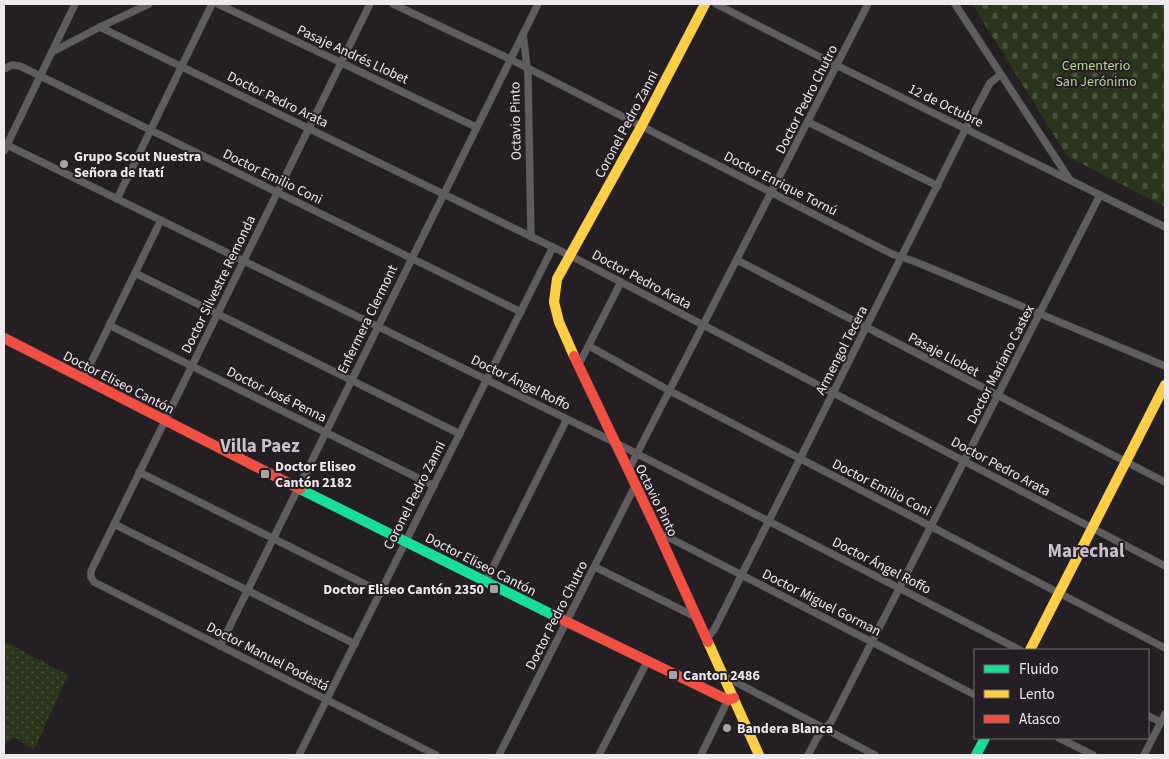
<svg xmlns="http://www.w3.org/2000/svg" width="1169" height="759" viewBox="0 0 1169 759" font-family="'Source Sans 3',sans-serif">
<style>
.cemetery{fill:url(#cemetery-stones)}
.park{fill:url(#park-dots)}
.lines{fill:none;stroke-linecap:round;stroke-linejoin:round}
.street-casing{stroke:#3e3a3d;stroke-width:8}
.fast-casing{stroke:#3e3a3d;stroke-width:11}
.slow-casing{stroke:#3e3a3d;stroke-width:11}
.jam-casing{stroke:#3e3a3d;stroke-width:11}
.street{stroke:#605d60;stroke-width:7}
.fast{stroke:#16e098;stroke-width:10}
.slow{stroke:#ffcf43;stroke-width:10}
.jam{stroke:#f24e42;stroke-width:10}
.poi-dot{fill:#a7a2a6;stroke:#251e24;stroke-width:2}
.labels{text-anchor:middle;stroke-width:4;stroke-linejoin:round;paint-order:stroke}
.street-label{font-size:14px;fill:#eee9ed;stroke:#251e24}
.park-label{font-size:14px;fill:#b5d78c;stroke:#251e24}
.poi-label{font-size:14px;font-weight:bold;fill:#eee9ed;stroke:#251e24;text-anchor:start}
.district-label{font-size:19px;font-weight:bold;fill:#cac0c9;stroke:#251e24}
</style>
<defs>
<pattern id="cemetery-stones" width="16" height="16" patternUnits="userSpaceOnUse" patternTransform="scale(1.25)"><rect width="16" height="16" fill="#2a351b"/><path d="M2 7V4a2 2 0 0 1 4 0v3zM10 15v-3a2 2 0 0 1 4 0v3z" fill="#49523c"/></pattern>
<pattern id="park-dots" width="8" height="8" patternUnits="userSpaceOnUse" patternTransform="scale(1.25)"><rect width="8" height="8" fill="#2a351b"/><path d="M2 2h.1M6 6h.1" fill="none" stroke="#49523c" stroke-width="1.8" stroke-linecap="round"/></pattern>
</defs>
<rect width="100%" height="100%" fill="#241f23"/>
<polygon class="cemetery" points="972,4 1165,4 1165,207 1067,156"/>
<polygon class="park" points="4,641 68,675 34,750 14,737 4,744"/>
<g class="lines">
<defs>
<g id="street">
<polyline points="218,4 476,127"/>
<polyline points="370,4 91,571 91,577 94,582 436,755"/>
<polyline points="393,4 510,59 892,254 916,262 1165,366"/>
<polyline points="716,4 838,66 1165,227"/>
<polyline points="955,4 1070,180"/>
<polyline points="100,27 569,255 1165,566"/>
<polyline points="523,34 528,75 531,237"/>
<polyline points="52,52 100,27 149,4"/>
<polyline points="4,69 12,65 20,66 521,312"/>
<polyline points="808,122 938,186"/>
<polyline points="7,145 614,442 1020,650"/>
<polyline points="4,151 75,4"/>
<polyline points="117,199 212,4"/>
<polyline points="737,260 1165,482"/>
<polyline points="135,273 460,434"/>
<polyline points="109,325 434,486"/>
<polyline points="589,346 670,391 1165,648"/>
<polyline points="578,366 621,282"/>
<polyline points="83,379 161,220"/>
<polyline points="628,471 868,4"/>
<polyline points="139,472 381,592"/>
<polyline points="114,524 355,644"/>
<polyline points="658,532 975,695"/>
<polyline points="595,567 696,617"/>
<polyline points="486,581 567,419"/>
<polyline points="706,639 714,630 966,128 990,83 1000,75"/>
<polyline points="220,646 538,4"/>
<polyline points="724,676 875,755"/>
<polyline points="1148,716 1161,722"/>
<polyline points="1059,738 1093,755"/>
<polyline points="299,755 553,247"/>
<polyline points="499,755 635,486"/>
<polyline points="599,755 647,662"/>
<polyline points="701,755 728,700"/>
<polyline points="808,755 818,736 831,722 1100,195"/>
<polyline points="1144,755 1165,714"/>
</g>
<g id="fast">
<polyline points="300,489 561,619"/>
<polyline points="976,755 985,738"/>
</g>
<g id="slow">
<polyline points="574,356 559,322 554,302 557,279 641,127 705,4"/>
<polyline points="708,642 759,755"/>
<polyline points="1030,650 1165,385"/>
</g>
<g id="jam">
<polyline points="4,338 300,489"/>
<polyline points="574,356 658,532 708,642"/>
<polyline points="561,619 728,700 734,698"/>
</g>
</defs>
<use href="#street" class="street-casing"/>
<use href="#fast" class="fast-casing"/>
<use href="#slow" class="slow-casing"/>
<use href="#jam" class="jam-casing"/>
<use href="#street" class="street"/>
<use href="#fast" class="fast"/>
<use href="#slow" class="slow"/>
<use href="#jam" class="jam"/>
</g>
<g class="poi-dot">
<circle cx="64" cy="164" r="5"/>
<rect x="260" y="469" width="10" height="10" rx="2.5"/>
<rect x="489" y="584" width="10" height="10" rx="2.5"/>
<rect x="668" y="670" width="10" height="10" rx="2.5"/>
<circle cx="727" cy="728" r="5"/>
</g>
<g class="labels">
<g class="street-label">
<text transform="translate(353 54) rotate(25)" y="5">Pasaje Andrés Llobet</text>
<text transform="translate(278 99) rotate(26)" y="5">Doctor Pedro Arata</text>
<text transform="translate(806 99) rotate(-63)" y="5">Doctor Pedro Chutro</text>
<text transform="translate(946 105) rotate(26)" y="5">12 de Octubre</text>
<text transform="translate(515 121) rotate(-91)" y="5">Octavio Pinto</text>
<text transform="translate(626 124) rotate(-62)" y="5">Coronel Pedro Zanni</text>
<text transform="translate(273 176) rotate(26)" y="5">Doctor Emilio Coni</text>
<text transform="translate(781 183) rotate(27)" y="5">Doctor Enrique Tornú</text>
<text transform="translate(642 279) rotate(28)" y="5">Doctor Pedro Arata</text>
<text transform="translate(218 284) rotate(-64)" y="5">Doctor Silvestre Remonda</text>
<text transform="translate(367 319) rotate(-64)" y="5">Enfermera Clermont</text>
<text transform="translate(841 350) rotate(-63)" y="5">Armengol Tecera</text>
<text transform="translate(944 354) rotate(28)" y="5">Pasaje Llobet</text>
<text transform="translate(1000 364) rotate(-63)" y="5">Doctor Mariano Castex</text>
<text transform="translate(119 382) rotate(27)" y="5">Doctor Eliseo Cantón</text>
<text transform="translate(521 382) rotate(26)" y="5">Doctor Ángel Roffo</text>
<text transform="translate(277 394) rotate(26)" y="5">Doctor José Penna</text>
<text transform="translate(1001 466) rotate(28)" y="5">Doctor Pedro Arata</text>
<text transform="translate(882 487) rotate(27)" y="5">Doctor Emilio Coni</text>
<text transform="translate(414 495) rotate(-63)" y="5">Coronel Pedro Zanni</text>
<text transform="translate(657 500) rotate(64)" y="5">Octavio Pinto</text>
<text transform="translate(481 564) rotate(27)" y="5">Doctor Eliseo Cantón</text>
<text transform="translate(882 565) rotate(27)" y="5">Doctor Ángel Roffo</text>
<text transform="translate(822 602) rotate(27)" y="5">Doctor Miguel Gorman</text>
<text transform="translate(556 615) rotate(-63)" y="5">Doctor Pedro Chutro</text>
<text transform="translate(268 656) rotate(27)" y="5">Doctor Manuel Podestá</text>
</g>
<g class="park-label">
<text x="1096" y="70">Cementerio<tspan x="1096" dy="16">San Jerónimo</tspan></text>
</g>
<g class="poi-label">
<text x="74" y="161">Grupo Scout Nuestra<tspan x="74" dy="16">Señora de Itatí</tspan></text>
<text x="275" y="471">Doctor Eliseo<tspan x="275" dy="16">Cantón 2182</tspan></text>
<text x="484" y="594" text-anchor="end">Doctor Eliseo Cantón 2350</text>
<text x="683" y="680">Canton 2486</text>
<text x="737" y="733">Bandera Blanca</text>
</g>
<g class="district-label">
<text x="260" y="452">Villa Paez</text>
<text x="1086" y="557">Marechal</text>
</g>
</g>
<rect width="1169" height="759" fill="none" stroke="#eee9ed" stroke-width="10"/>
<rect x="974" y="649" width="175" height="90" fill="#251e24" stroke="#756f74"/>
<rect x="984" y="665" width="25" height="8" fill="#16e098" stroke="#756f74"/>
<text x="1019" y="674" font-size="15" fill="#eee9ed">Fluido</text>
<rect x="984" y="690" width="25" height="8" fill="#ffcf43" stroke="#756f74"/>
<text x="1019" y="699" font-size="15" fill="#eee9ed">Lento</text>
<rect x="984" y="715" width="25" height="8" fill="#f24e42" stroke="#756f74"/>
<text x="1019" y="724" font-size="15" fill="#eee9ed">Atasco</text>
</svg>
